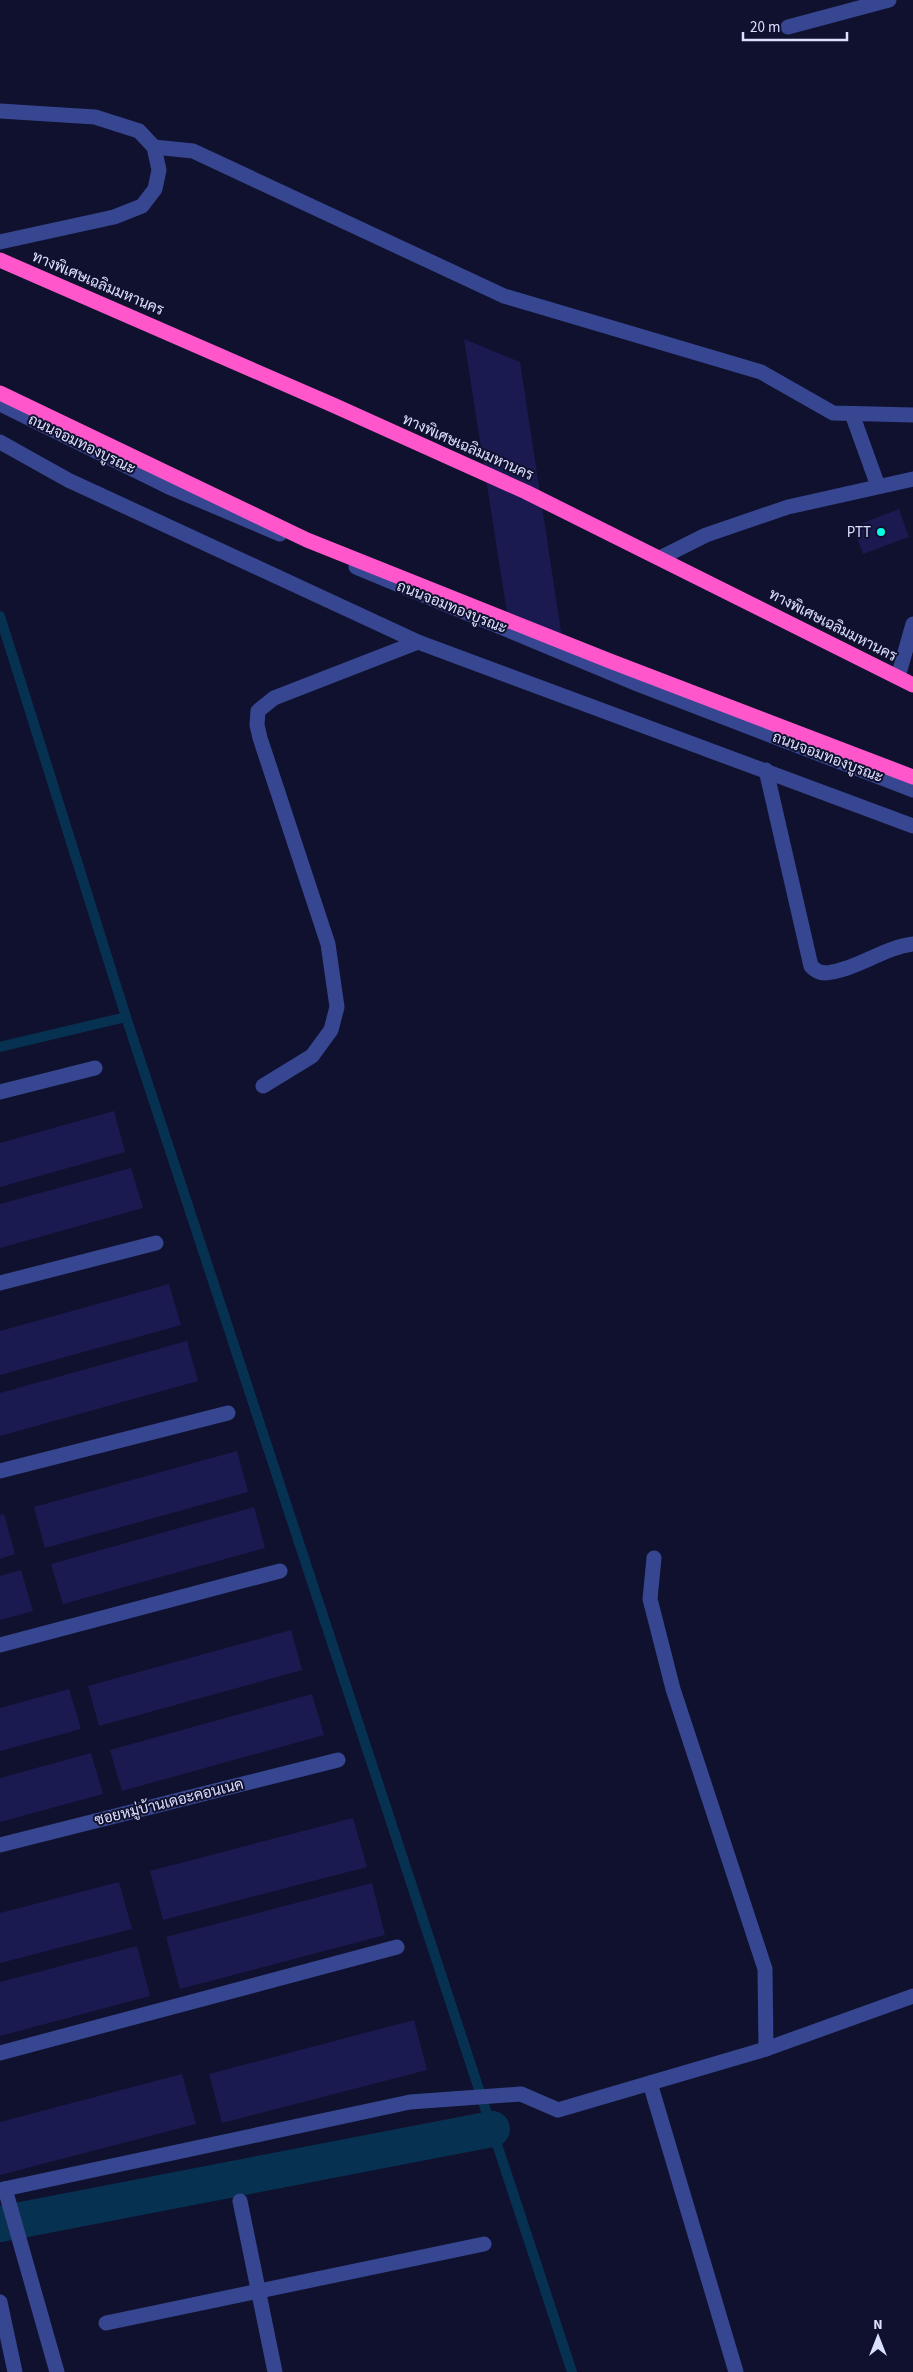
<svg xmlns="http://www.w3.org/2000/svg" width="913" height="2372" viewBox="0 0 913 2372" font-family="'Source Sans 3',Sarabun,sans-serif">
<style>
.lines{fill:none;stroke-linecap:round;stroke-linejoin:round}
.stream{stroke:#073150;stroke-width:10}
.canal{stroke:#073150;stroke-width:36}
.building{fill:#1a1a50}
.minor{stroke:#374690;stroke-width:15}
.highway{stroke:#ff57cb;stroke-width:15}
.poi-dot{fill:#08ffe4;stroke:#10112e;stroke-width:2}
.labels{text-anchor:middle;stroke-width:4;stroke-linejoin:round;paint-order:stroke}
.street-label{font-size:15px;fill:#dce0ff;stroke:#10112e}
.poi-label{font-size:15px;fill:#dce0ff;stroke:#10112e;text-anchor:end}
</style>
<rect width="100%" height="100%" fill="#10112e"/>
<g class="lines">
<g class="stream">
<polyline points="0,616 126,1017 572,2372"/>
<polyline points="0,1047 126,1017"/>
</g>
<polyline class="canal" points="0,2224 492,2129"/>
</g>
<g class="building">
<polygon points="464,339 520,362 562,638 508,619"/>
<polygon points="899,509 909,537 863,554 853,527"/>
<polygon points="114,1111 125,1152 0,1187 0,1143"/>
<polygon points="131,1168 143,1208 0,1248 0,1204"/>
<polygon points="169,1284 181,1325 0,1375 0,1331"/>
<polygon points="187,1341 198,1381 0,1436 0,1393"/>
<polygon points="237,1451 248,1492 45,1548 34,1507"/>
<polygon points="254,1507 265,1548 63,1604 51,1564"/>
<polygon points="4,1514 15,1554 0,1559 0,1515"/>
<polygon points="21,1570 33,1611 0,1620 0,1576"/>
<polygon points="291,1630 302,1670 99,1726 88,1686"/>
<polygon points="69,1689 81,1729 0,1751 0,1708"/>
<polygon points="312,1694 324,1735 122,1791 110,1750"/>
<polygon points="91,1753 103,1794 0,1822 0,1778"/>
<polygon points="353,1818 367,1867 163,1920 150,1871"/>
<polygon points="119,1882 132,1929 0,1963 0,1913"/>
<polygon points="372,1883 385,1935 180,1989 166,1937"/>
<polygon points="137,1946 150,1996 0,2036 0,1982"/>
<polygon points="414,2020 427,2070 222,2123 209,2074"/>
<polygon points="182,2074 196,2124 0,2175 0,2122"/>
</g>
<g class="lines">
<g class="minor">
<polyline points="788,27 889,0"/>
<polyline points="0,111 95,117 139,131 154,147 159,170 155,189 142,206 114,217 0,242"/>
<polyline points="154,147 193,151 504,296 761,372 833,413 913,415"/>
<polyline points="0,404 169,487 280,534"/>
<polyline points="852,414 878,486"/>
<polyline points="0,442 68,480 418,642 913,826"/>
<polyline points="660,558 706,535 788,507 913,479"/>
<polyline points="356,567 640,685 913,790"/>
<polyline points="898,677 913,624"/>
<path d="M 766,770 L 811,966 C 817,973 824,974 832,972 C 859,968 883,948 913,944"/>
<polyline points="263,1086 312,1056 331,1030 337,1007 328,944 260,738 257,725 258,711 274,698 418,642"/>
<polyline points="0,1092 95,1068"/>
<polyline points="0,1283 156,1243"/>
<polyline points="0,1471 228,1413"/>
<polyline points="654,1558 650,1599 673,1689 765,1969 766,2049"/>
<polyline points="0,1645 280,1571"/>
<polyline points="0,1845 338,1760"/>
<polyline points="0,2053 397,1947"/>
<polyline points="650,2083 736,2372"/>
<polyline points="5,2189 57,2372"/>
<polyline points="0,2190 410,2102 521,2094 558,2110 766,2049 913,1996"/>
<polyline points="240,2201 275,2372"/>
<polyline points="0,2302 15,2372"/>
<polyline points="106,2323 484,2244"/>
</g>
<g class="highway">
<polyline points="0,260 333,405 526,492 913,685"/>
<polyline points="0,393 307,540 610,661 913,777"/>
</g>
</g>
<circle class="poi-dot" cx="881" cy="532" r="5"/>
<g class="labels">
<g class="street-label">
<text transform="translate(98 283) rotate(23)" y="5">ทางพิเศษเฉลิมมหานคร</text>
<text transform="translate(82 444) rotate(26)" y="5">ถนนจอมทองบูรณะ</text>
<text transform="translate(468 447) rotate(24)" y="5">ทางพิเศษเฉลิมมหานคร</text>
<text transform="translate(452 607) rotate(22)" y="5">ถนนจอมทองบูรณะ</text>
<text transform="translate(833 625) rotate(27)" y="5">ทางพิเศษเฉลิมมหานคร</text>
<text transform="translate(828 757) rotate(21)" y="5">ถนนจอมทองบูรณะ</text>
<text transform="translate(169 1802) rotate(-14)" y="5">ซอยหมู่บ้านเดอะคอนเนค</text>
</g>
<g class="poi-label">
<text x="871" y="537">PTT</text>
</g>
</g>
<g transform="translate(878 2337)" stroke="#10112e" stroke-width="4" paint-order="stroke">
<path d="M0-4L9 19L0 12L-9 19Z" fill="#dce0ff"/>
<text y="-8" font-size="14" font-weight="bold" text-anchor="middle" fill="#dce0ff">N</text>
</g>
<path d="M743 32v8h104v-8" fill="none" stroke="#dce0ff" stroke-width="2.5"/>
<text x="750" y="32" font-size="15" fill="#dce0ff" stroke="#10112e" stroke-width="4" paint-order="stroke">20 m</text>
</svg>
